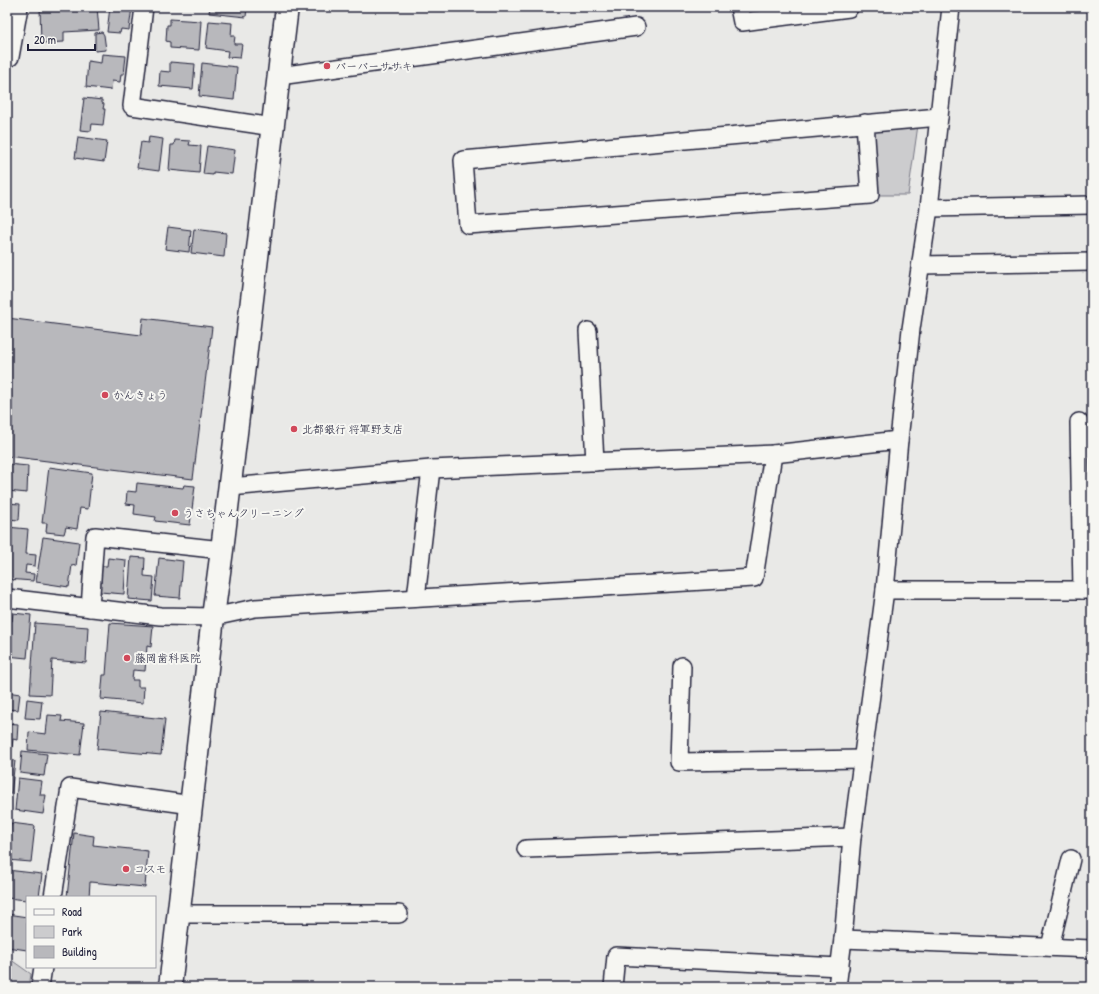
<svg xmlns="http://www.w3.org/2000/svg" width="1099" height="994" viewBox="0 0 1099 994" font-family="'Patrick Hand','Klee One',sans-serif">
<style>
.green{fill:#ccccce;stroke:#777784}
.building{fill:#b8b8bc;stroke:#22223b}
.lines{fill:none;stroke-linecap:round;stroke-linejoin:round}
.minor-casing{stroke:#22223b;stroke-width:20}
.tertiary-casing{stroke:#22223b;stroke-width:25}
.minor{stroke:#f6f6f2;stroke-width:17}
.tertiary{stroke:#f6f6f2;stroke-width:22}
.poi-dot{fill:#d1495b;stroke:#f6f6f2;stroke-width:1.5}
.labels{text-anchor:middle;stroke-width:4;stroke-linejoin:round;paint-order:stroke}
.poi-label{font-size:11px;fill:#22223b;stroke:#f6f6f2;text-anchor:start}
</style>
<rect width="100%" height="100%" fill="#e9e9e7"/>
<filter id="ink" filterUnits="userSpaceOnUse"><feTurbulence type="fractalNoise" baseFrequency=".025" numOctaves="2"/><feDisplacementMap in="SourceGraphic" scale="8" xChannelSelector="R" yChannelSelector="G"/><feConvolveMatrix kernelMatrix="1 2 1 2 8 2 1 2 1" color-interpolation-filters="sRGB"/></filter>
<g filter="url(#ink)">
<g class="green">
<polygon points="918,125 908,195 875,195 871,128"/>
<polygon points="7,957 31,974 29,987 7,987"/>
</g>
<g class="building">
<polygon points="40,7 97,7 99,30 64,32 64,42 41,43"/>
<polygon points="110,7 132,7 129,30 121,29 120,33 107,32"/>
<polygon points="210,7 247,7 246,17 209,13"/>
<polygon points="170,19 201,21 199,50 170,48 170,42 166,41 167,25 170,25"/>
<polygon points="209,21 232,23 231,36 235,36 234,44 242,44 240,58 227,57 228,51 206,48"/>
<polygon points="102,32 104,35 106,50 95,51 95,33"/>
<polygon points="102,54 126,56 124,74 121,74 120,82 112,81 111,90 86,87 88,61 101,63"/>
<polygon points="170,62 195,64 193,89 159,86 160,71 170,72"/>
<polygon points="202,63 237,67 234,100 199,96"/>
<polygon points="7,95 11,95 9,114 7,114"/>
<polygon points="84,98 102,100 102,103 104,104 103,109 105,109 103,125 92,124 91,131 80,130"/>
<polygon points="78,137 107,141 104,162 75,158"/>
<polygon points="149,137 163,139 159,171 137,168 141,142 148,143"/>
<polygon points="175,140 190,141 189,145 201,146 199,173 169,170 171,145 174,145"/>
<polygon points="207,146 235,150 232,174 213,172 213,175 203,174"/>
<polygon points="168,227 191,230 189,252 165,249"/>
<polygon points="194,229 226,233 224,257 191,253"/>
<polygon points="7,318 141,335 143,318 212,327 193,479 7,456"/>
<polygon points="7,464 28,466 27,493 7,491"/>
<polygon points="49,467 92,473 88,509 80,508 77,529 66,527 64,534 46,532 47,523 42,523"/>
<polygon points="137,483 183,488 184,485 195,486 190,525 155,521 156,517 134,514 135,505 126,504 127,491 136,492"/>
<polygon points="7,503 20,504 19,520 7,519"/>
<polygon points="7,527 28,529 26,554 36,555 35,566 26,565 25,573 34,574 33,581 7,579"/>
<polygon points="43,537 79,542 76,566 72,565 69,587 36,582"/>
<polygon points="131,557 145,558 144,576 154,577 152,601 128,599"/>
<polygon points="108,558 126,560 124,594 100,592 102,566 107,566"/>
<polygon points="159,558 183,561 180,598 155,596"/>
<polygon points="13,613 31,615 27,658 7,656 7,620 12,621"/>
<polygon points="35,623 88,627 86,663 52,660 50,695 30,694"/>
<polygon points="110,623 153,626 151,647 147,646 145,671 133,670 132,680 138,680 138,687 144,687 143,703 101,699 103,675 106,675"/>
<polygon points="7,664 11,665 10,687 7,687"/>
<polygon points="7,692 20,694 18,710 7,709"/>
<polygon points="27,699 42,701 40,719 25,718"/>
<polygon points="101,712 165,719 161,755 97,749"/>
<polygon points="48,715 62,716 61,721 84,723 80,755 28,750 29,732 46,734"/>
<polygon points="7,723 18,724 17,740 13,739 11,755 7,754"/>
<polygon points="22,751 47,754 44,776 20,773"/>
<polygon points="7,760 15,761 11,794 7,793"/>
<polygon points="18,778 42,781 40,795 46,795 43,814 15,810"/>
<polygon points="11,823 35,826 31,862 7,860"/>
<polygon points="74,833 94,836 93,845 148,851 145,887 90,882 89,897 67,897"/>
<polygon points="7,870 42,874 39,897 27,897 27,900 7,898"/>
<polygon points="7,914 27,917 27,950 7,947"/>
</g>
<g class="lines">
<defs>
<g id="minor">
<polyline points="144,7 132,106 273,127"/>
<polyline points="739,7 742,22 849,8 849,7"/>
<polyline points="7,57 10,57 19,7"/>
<polyline points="279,76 636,27"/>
<polyline points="865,123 870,195 468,225 463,160 939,117"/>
<polyline points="929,208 1092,205"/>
<polyline points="921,265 1092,262"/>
<polyline points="588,331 595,462"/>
<polyline points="1079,422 1082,590"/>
<polyline points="230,487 431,469 773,454 899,440"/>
<polyline points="885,590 1092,590"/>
<polyline points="7,598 160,616 213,617 255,608 754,578 773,454"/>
<polyline points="416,598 431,469"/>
<polyline points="90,608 95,536 222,550"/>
<polyline points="682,666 679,762 862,759"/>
<polyline points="526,849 852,837"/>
<polyline points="53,897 70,788 192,805"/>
<polyline points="178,914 399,914"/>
<polyline points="843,939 1092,949"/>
<polyline points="1050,947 1071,859"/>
<polyline points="40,987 43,967"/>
<polyline points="613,987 616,956 840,967"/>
<polyline points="837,987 843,939 852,837 885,590 899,440 911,329 929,208 951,7"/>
</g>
<polyline id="tertiary" points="170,987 213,617 222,550 287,7"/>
</defs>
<use href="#minor" class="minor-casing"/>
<use href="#tertiary" class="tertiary-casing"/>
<use href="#minor" class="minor"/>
<use href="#tertiary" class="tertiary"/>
</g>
</g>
<g class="poi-dot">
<circle cx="327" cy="66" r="4"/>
<circle cx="105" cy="395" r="4"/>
<circle cx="294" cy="429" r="4"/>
<circle cx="175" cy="513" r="4"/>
<circle cx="127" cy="658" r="4"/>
<circle cx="126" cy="869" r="4"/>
</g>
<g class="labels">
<g class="poi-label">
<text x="335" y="70">バーバーササキ</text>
<text x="113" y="399">かんきょう</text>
<text x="302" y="433">北都銀行 将軍野支店</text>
<text x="183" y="517">うさちゃんクリーニング</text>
<text x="135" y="662">藤岡歯科医院</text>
<text x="134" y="873">コスモ</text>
</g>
</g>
<rect width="1099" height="994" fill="none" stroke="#f6f6f2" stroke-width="24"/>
<rect x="12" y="12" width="1075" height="970" fill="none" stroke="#22223b" stroke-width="1.5" filter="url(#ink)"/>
<rect x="26" y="896" width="130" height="72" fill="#f6f6f2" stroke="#a1a1a9"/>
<rect x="34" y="909" width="20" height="6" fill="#f6f6f2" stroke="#a1a1a9"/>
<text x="62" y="916" font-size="12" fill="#22223b">Road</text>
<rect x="34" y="926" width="20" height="12" fill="#ccccce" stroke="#a1a1a9"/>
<text x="62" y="936" font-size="12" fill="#22223b">Park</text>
<rect x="34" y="946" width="20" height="12" fill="#b8b8bc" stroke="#a1a1a9"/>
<text x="62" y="956" font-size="12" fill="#22223b">Building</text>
<path d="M28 44v6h67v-6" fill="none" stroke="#22223b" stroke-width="2"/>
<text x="34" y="44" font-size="12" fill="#22223b" stroke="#f6f6f2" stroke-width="3" paint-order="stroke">20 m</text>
</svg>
